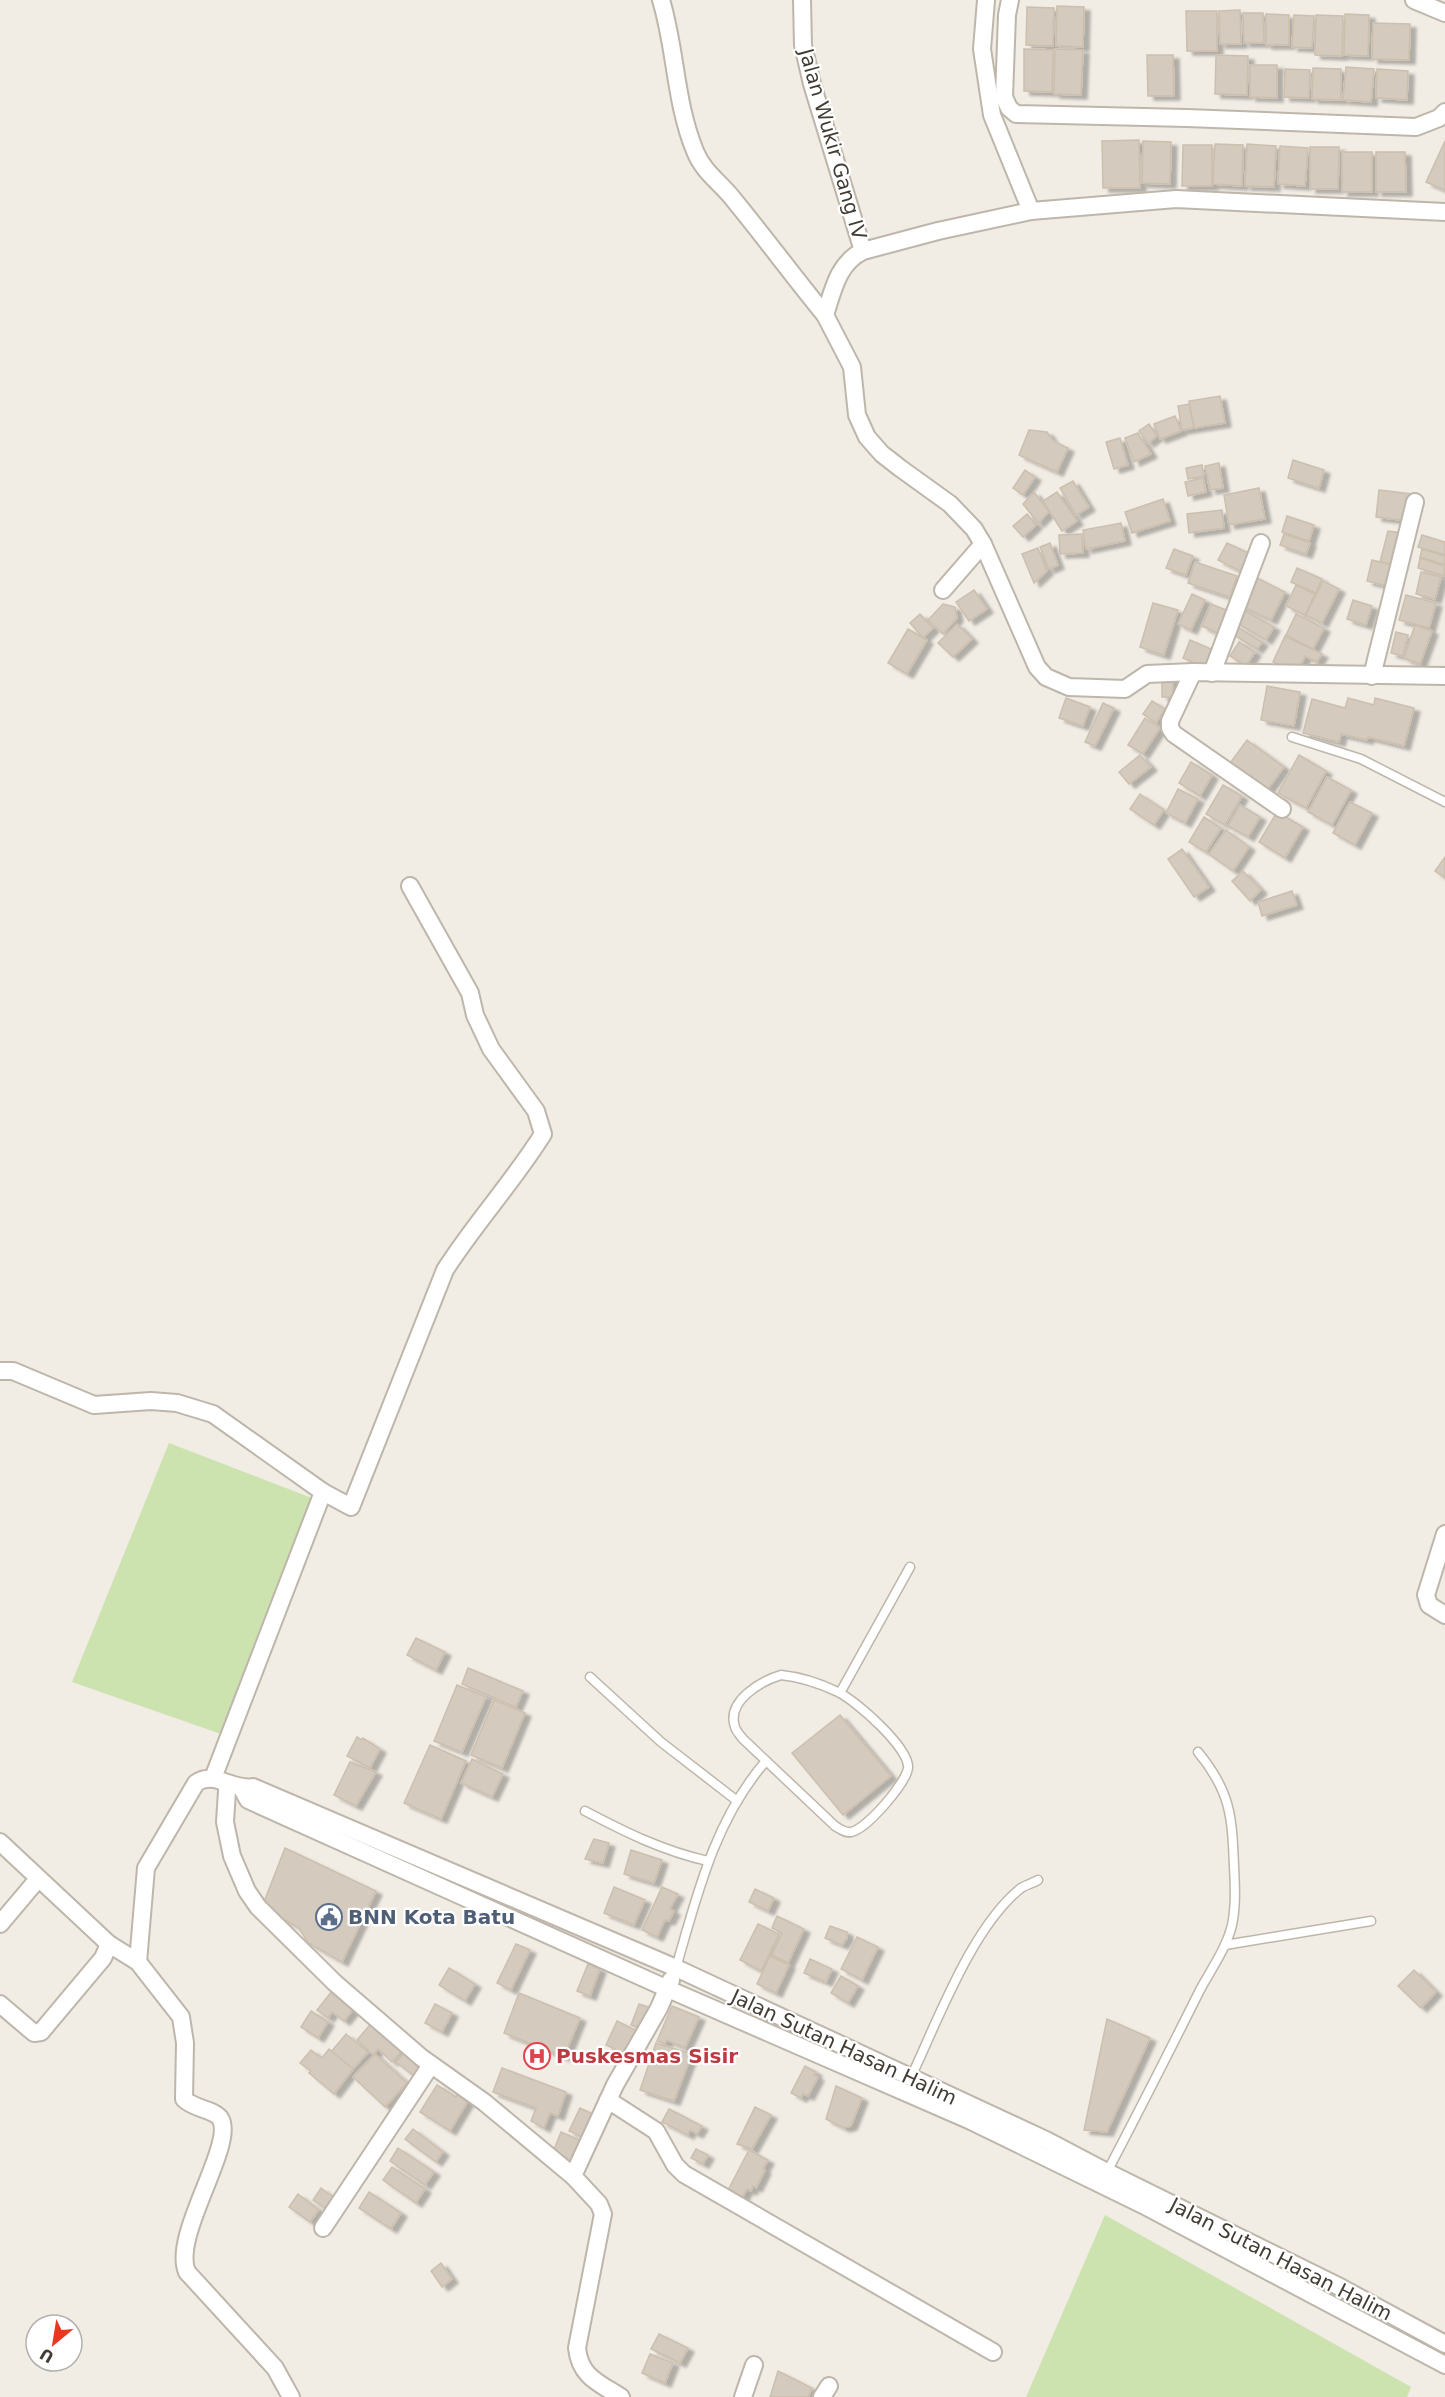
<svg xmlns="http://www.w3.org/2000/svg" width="1445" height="2397" viewBox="0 0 1445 2397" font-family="'DejaVu Sans',sans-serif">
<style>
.green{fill:#cde3af}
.building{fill:#d4cabd;stroke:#ccbfae;stroke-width:1.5;filter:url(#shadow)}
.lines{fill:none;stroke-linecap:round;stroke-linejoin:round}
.lane-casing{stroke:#beb6aa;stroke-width:11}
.street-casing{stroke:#beb6aa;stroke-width:20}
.lane{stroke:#fff;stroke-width:8}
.street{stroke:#fff;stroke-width:16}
.labels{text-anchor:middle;stroke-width:4.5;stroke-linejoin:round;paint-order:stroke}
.street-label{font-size:20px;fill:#423c34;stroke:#fff}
.service-label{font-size:20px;font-weight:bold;fill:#4e5e75;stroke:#fff;text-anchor:start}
.health-label{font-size:20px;font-weight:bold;fill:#be3a42;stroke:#fff;text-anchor:start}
</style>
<defs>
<filter id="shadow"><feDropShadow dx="6" dy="4" stdDeviation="1.5" flood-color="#0004"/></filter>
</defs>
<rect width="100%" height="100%" fill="#f1ece4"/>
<g class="green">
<polygon points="169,1443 312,1498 221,1734 72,1682"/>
<polygon points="1105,2215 1411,2387 1407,2397 1026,2397"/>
</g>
<g class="building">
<polygon points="1057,6 1084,7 1083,47 1056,46"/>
<polygon points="1027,7 1054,8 1053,46 1026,45"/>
<polygon points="1240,10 1241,44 1220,44 1219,11"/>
<polygon points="1186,11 1217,11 1217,51 1187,51"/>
<polygon points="1243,13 1263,13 1264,43 1244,43"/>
<polygon points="1266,14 1289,15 1289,45 1266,45"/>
<polygon points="1345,14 1369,15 1368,56 1344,55"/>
<polygon points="1294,15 1314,16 1312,48 1292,47"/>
<polygon points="1316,15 1343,16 1342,56 1315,55"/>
<polygon points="1373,23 1410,24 1409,60 1372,59"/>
<polygon points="1024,49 1053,50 1052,92 1024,91"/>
<polygon points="1055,49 1083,50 1081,95 1054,94"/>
<polygon points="1147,55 1173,55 1174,96 1148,96"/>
<polygon points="1216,55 1248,56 1247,95 1215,94"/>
<polygon points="1250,65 1277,65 1277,98 1250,97"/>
<polygon points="1346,67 1374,69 1371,102 1343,100"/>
<polygon points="1313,68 1341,69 1341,100 1312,99"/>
<polygon points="1285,69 1310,70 1309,98 1284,97"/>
<polygon points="1377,69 1408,71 1407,100 1376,98"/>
<polygon points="1139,140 1140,188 1103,188 1102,141"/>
<polygon points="1143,141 1171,142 1170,184 1142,183"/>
<polygon points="1445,141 1445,190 1426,182"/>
<polygon points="1215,144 1243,145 1242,186 1213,184"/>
<polygon points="1247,144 1276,146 1274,187 1245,186"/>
<polygon points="1183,145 1212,145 1212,186 1182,186"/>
<polygon points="1280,146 1308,148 1305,186 1278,184"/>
<polygon points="1310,147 1339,147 1338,189 1310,189"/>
<rect x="1342" y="152" width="30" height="40"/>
<polygon points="1376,152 1405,152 1406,192 1376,192"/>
<polygon points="1220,396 1225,423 1194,428 1189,401"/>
<polygon points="1189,404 1194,428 1182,430 1178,406"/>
<polygon points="1175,416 1181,431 1160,439 1154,424"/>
<polygon points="1149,424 1157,436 1148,443 1139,431"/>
<polygon points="1029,430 1047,432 1053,441 1068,448 1057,472 1019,455"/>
<polygon points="1138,433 1151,454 1134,462 1125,438"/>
<polygon points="1120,438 1128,465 1114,469 1106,442"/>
<polygon points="1293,460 1324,470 1319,488 1288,478"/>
<polygon points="1219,463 1223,488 1210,490 1205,466"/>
<polygon points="1202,465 1204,476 1188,479 1186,468"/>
<polygon points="1025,470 1035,477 1023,495 1013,488"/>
<polygon points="1203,478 1206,492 1188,496 1185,482"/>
<polygon points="1073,481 1089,507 1076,515 1060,488"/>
<polygon points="1259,488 1265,519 1229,525 1224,495"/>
<polygon points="1379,490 1412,494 1409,521 1376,517"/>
<polygon points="1034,492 1049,512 1038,523 1023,504"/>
<polygon points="1057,492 1077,521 1062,531 1043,501"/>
<polygon points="1163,499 1170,521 1132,533 1125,512"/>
<polygon points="1222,510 1224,528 1189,533 1187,514"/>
<polygon points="1027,514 1036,525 1023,537 1013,526"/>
<polygon points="1287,516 1314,525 1309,541 1282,532"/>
<polygon points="1121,523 1125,541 1086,549 1083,530"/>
<polygon points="1388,531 1402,533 1397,566 1380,562"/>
<polygon points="1082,534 1083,553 1060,554 1059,535"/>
<polygon points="1284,534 1310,543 1306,554 1280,545"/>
<polygon points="1422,535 1445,542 1445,555 1418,547"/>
<polygon points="1050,543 1058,565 1049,569 1040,547"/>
<polygon points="1227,543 1249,553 1240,571 1218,560"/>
<polygon points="1038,548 1047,571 1034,583 1022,554"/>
<polygon points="1174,549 1193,556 1186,575 1166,568"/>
<polygon points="1422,549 1445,556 1445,565 1420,557"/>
<polygon points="1420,558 1445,566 1444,576 1418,568"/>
<polygon points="1372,560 1397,566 1392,587 1367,581"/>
<polygon points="1195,562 1237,576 1230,597 1188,583"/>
<polygon points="1297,568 1322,579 1316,593 1291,582"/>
<polygon points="1421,572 1441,577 1435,599 1416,594"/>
<polygon points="1253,576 1285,592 1271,620 1239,605"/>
<polygon points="1323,581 1339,589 1322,623 1306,615"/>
<polygon points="1296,585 1315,594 1305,615 1286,606"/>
<polygon points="974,590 987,609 969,621 956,602"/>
<polygon points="1192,594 1205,600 1191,630 1178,624"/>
<polygon points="1406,595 1436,603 1429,628 1399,620"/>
<polygon points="1353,600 1372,606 1366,625 1347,619"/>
<polygon points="1153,603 1178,610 1164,655 1140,647"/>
<polygon points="943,604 955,607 957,618 943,634 928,620"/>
<polygon points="1211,604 1226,610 1217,633 1202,626"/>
<polygon points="1242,609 1274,627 1266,640 1235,622"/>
<polygon points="920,614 933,628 923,638 910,623"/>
<polygon points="1296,614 1324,628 1313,649 1286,635"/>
<polygon points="957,624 972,639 953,657 938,643"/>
<polygon points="1415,625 1432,631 1420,664 1404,658"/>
<polygon points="1239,628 1262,642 1257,649 1234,635"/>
<polygon points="908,629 927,640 907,674 888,663"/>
<polygon points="1396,632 1408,635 1403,656 1391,653"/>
<polygon points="1285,636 1322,654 1317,662 1305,656 1297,673 1273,662"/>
<polygon points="1190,640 1215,651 1208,669 1183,658"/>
<polygon points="1239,642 1255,652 1246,666 1230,656"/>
<polygon points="1173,676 1173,697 1162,697 1162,677"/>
<polygon points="1267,686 1300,692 1294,726 1261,720"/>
<polygon points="1066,698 1090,707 1083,726 1059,718"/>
<polygon points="1348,698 1374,705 1375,698 1414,708 1404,746 1368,737 1367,740 1341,734 1339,742 1303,733 1312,699 1345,708"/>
<polygon points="1152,701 1165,709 1156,723 1143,714"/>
<polygon points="1103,703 1114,708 1095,746 1085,742"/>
<polygon points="1145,718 1160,728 1143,754 1128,745"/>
<polygon points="1247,740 1284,767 1265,793 1228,766"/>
<polygon points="1140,755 1151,767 1129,784 1119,772"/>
<polygon points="1299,755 1326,771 1306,808 1278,793"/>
<polygon points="1191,762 1212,775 1200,796 1179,783"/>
<polygon points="1327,777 1351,790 1332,825 1308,812"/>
<polygon points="1223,785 1242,796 1225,825 1206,814"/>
<polygon points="1178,789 1198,799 1185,823 1166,813"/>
<polygon points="1140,794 1164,810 1154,825 1130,809"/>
<polygon points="1350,802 1372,813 1355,845 1333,833"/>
<polygon points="1240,805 1260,817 1248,837 1228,826"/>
<polygon points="1277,812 1303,827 1285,858 1259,842"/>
<polygon points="1204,817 1221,828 1206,852 1189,842"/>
<polygon points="1226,830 1249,847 1233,871 1209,854"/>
<polygon points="1182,849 1209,887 1194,897 1168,859"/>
<polygon points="1445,857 1445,878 1435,871"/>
<polygon points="1243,871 1261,890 1250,901 1232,881"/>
<polygon points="1292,891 1297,905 1262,916 1258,902"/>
<polygon points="416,1638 445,1652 436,1670 407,1655"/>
<polygon points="468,1668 523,1691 516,1707 462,1684"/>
<polygon points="457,1685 486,1697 462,1752 434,1741"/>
<polygon points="494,1700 525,1713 502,1768 471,1755"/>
<polygon points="840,1715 891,1776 843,1815 792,1753"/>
<polygon points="357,1737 362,1740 363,1738 380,1749 370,1768 347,1756"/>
<polygon points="430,1745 466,1761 441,1819 404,1803"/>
<polygon points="472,1759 503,1774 492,1797 461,1783"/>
<polygon points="350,1762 376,1772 356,1806 334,1795"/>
<polygon points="594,1839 609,1843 603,1863 585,1859"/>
<polygon points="285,1848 376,1891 342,1962 308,1943 299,1928 262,1907"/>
<polygon points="631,1850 662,1860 654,1883 624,1874"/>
<polygon points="614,1887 645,1900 634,1925 604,1913"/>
<polygon points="662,1887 678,1894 670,1909 674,1911 669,1921 665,1920 657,1937 642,1930"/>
<polygon points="755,1889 774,1898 768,1911 749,1902"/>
<polygon points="777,1916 804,1929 788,1963 772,1955 782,1933 772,1928"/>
<polygon points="758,1924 779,1934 761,1971 740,1960"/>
<polygon points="830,1926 847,1932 847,1938 842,1945 825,1938"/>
<polygon points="857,1937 878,1947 862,1980 841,1969"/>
<polygon points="516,1944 530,1950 511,1990 497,1983"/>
<polygon points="770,1956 789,1965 776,1993 757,1984"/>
<polygon points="810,1959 832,1969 826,1982 804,1973"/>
<polygon points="588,1964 600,1969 590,1996 577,1991"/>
<polygon points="449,1968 475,1984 465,2001 439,1985"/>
<polygon points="1414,1970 1436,1992 1421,2008 1398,1986"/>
<polygon points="841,1976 858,1986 848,2003 831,1993"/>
<polygon points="335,1987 357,2005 344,2021 332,2012 328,2018 317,2010"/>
<polygon points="519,1993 580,2018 564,2057 504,2033"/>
<polygon points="435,2004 452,2013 442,2032 425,2023"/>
<polygon points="639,2004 654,2009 645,2031 631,2025"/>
<polygon points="672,2006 699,2017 685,2048 667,2040 665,2044 657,2041"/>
<polygon points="311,2011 328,2022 318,2038 301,2027"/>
<polygon points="375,2019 406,2046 392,2062 378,2049 373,2055 357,2040"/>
<polygon points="1107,2019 1150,2038 1107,2132 1084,2130"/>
<polygon points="617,2021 643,2034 631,2057 606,2045"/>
<polygon points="346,2034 368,2052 353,2069 331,2052"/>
<polygon points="656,2043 692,2054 674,2101 640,2090"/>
<polygon points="408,2048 424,2065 415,2077 396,2062"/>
<polygon points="329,2049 353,2069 334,2094 309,2073 311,2071 300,2063 311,2050 322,2058"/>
<polygon points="375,2054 407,2083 385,2107 353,2077"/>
<polygon points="805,2066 816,2072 814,2075 818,2077 808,2096 803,2094 801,2098 791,2093"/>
<polygon points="502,2068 566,2092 558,2116 550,2113 544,2128 531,2121 536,2108 493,2092"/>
<polygon points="437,2085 456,2097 460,2089 471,2096 450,2131 420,2112"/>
<polygon points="836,2086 862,2098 851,2126 844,2128 826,2119"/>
<polygon points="755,2107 771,2115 752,2149 737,2144"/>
<polygon points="580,2108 599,2117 589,2140 569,2131"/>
<polygon points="669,2109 702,2126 697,2134 690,2130 688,2135 662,2122"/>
<polygon points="413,2129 443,2152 436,2162 405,2139"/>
<polygon points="561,2132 586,2143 573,2175 551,2157"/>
<polygon points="398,2148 434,2172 425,2185 390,2161"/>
<polygon points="696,2149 708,2155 703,2164 691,2158"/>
<polygon points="749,2150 768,2160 763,2169 765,2170 756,2188 753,2186 751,2191 747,2189 740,2202 726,2194"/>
<polygon points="392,2167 425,2189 416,2203 383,2180"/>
<polygon points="321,2188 337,2200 329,2211 313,2200"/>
<polygon points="369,2192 401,2213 391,2229 359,2208"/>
<polygon points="298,2194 319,2210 310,2222 289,2207"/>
<polygon points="441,2263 452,2279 442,2287 431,2271"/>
<polygon points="659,2334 688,2348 680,2363 651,2349"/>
<polygon points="650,2354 673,2363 665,2383 642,2373"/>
<polygon points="778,2371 812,2388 808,2397 770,2397"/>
</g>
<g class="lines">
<defs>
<g id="lane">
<polyline points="1292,737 1361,759 1445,802"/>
<path d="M 781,1675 C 801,1677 819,1683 838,1692 C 855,1700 910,1748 908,1768 C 906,1783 867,1829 851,1832 C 845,1833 840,1829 835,1826 L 743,1739 C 740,1735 736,1731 735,1727 C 726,1701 761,1681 781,1675 Z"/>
<polyline points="590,1677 661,1742 736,1800"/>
<polyline points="840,1693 910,1567"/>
<path d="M 585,1811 C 625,1832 663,1851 708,1861"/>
<polyline points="1225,1945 1371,1921"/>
<path d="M 676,1968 C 697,1895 715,1819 766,1761"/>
<path d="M 911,2077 C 938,2020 972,1927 1021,1888 C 1026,1885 1033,1883 1038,1880"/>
<path d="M 1107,2172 C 1138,2113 1168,2054 1198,1994 C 1209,1972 1226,1950 1232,1925 C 1236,1906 1235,1886 1234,1866 C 1232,1817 1231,1792 1198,1752"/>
</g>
<g id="street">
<path d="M 661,0 C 676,49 675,103 695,151 C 703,172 721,183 734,200 C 765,238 794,277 825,315"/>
<polyline points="802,0 803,45 812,84 863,251"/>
<polyline points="986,0 982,49 992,115 1031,211"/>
<polyline points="1010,0 1007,15 1004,97 1009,108 1016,114 1187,118 1416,127 1439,118 1445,112"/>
<polyline points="1414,0 1445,13"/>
<path d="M 1445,212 L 1176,199 L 1031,211 L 938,231 L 863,251 C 838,263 833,290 825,315 L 852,367 L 857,415 L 867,437 L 882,454 L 900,468 L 950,504 L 974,529 L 983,544 L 1037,667 L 1046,677 L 1069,687 L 1125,689 L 1147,674 L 1193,672 L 1445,676"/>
<polyline points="943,590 983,544"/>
<polyline points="1193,672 1170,721 1170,728 1174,734 1282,809"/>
<polyline points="1212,673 1261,543"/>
<polyline points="1372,676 1415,502"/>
<path d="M 0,1371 L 13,1371 L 94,1405 L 151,1401 L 177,1403 L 213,1414 L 323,1492 L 351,1507 L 445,1270 C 475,1223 513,1182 543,1134 L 536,1111 L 491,1049 L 475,1015 L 470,993 L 410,886"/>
<polyline points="1445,1534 1426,1595 1429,1605 1445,1615"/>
<polyline points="213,1778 323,1492"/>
<polyline points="230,1784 227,1791 225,1822 232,1856 247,1891 258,1907 335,1983 422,2058 484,2102 573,2176"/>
<polyline points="242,1789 248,1800 668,1989 971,2121 1143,2205 1445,2365"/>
<path d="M 0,1842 L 109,1944 L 138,1962 L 181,2017 L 185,2043 L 184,2099 C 194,2109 213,2109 220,2118 C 237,2143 171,2235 187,2272 L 275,2368 L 291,2397"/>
<polyline points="0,1924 38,1879"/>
<path d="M 138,1962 L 146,1868 L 196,1783 C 214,1770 232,1791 253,1787 L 676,1968 L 1048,2141 L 1107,2172 L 1340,2287 L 1445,2344"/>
<polyline points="0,2004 34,2033 41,2032 103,1958 109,1944"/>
<polyline points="608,2100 656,2131 675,2165 684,2174 993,2352"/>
<polyline points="323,2228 431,2065"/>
<path d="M 621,2397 C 599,2383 580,2377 577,2348 L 603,2214 L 599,2204 L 573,2176 L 615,2085 L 659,2008 L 671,1980"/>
<polyline points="743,2397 754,2365"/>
<polyline points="822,2397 829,2386"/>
</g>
</defs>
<use href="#lane" class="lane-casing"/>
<use href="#street" class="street-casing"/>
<use href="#lane" class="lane"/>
<use href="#street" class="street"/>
</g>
<defs>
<symbol id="civic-ring" viewBox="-11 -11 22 22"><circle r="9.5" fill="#fff" stroke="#5c6f8a" stroke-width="1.5"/><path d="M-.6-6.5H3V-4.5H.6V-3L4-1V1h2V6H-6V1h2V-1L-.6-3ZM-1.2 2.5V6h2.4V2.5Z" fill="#5c6f8a"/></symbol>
<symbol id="hospital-ring" viewBox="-11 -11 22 22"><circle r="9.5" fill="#fff" stroke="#e0444e" stroke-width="1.5"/><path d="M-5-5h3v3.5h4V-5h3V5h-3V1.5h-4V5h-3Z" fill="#e0444e"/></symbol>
</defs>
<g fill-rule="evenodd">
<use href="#civic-ring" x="314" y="1902" width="30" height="30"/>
<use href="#hospital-ring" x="522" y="2041" width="30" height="30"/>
</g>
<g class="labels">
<g class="street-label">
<text transform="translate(833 144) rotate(74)" y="7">Jalan Wukir Gang IV</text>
<text transform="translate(844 2047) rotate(25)" y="7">Jalan Sutan Hasan Halim</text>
<text transform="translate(1281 2259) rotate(27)" y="7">Jalan Sutan Hasan Halim</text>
</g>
<g class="service-label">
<text x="348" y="1924">BNN Kota Batu</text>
</g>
<g class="health-label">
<text x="556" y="2063">Puskesmas Sisir</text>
</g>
</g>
<g transform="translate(54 2343) rotate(210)"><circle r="28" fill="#ffffff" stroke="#b3b1ae" stroke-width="1.5"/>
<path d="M0-4.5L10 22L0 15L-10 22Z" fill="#ec3620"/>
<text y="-9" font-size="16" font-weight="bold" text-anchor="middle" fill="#423c34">U</text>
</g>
</svg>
